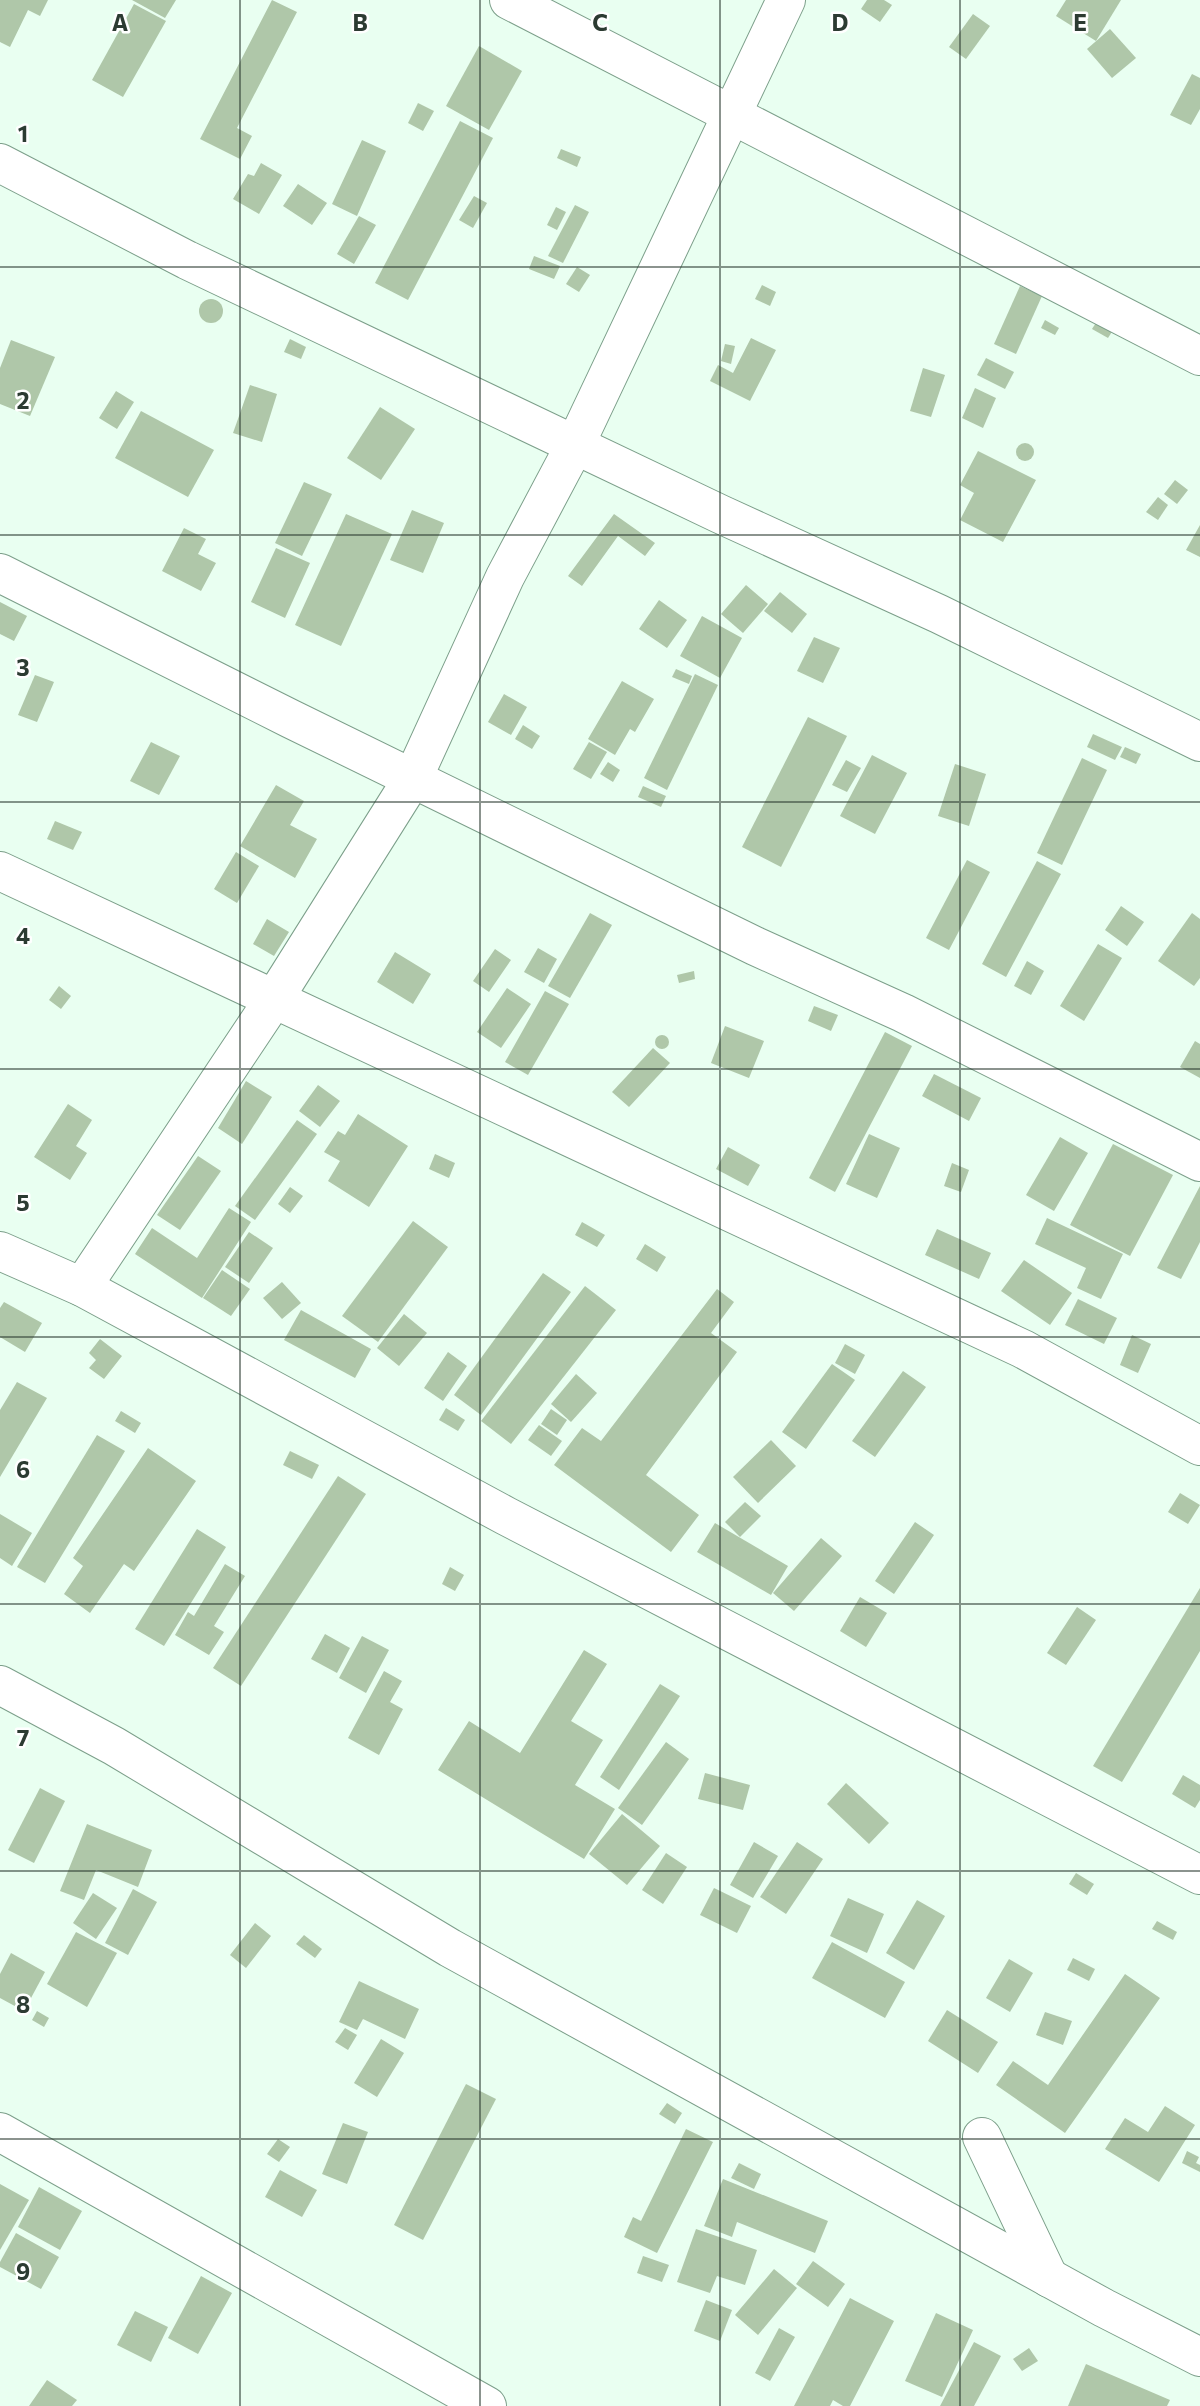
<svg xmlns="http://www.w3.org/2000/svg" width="1200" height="2406" viewBox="0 0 1200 2406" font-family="Commissioner,sans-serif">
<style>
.building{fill:#afc7a9}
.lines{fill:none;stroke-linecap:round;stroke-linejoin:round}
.minor-casing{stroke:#7c9f8a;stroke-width:40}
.minor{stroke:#fff;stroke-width:38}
.grid{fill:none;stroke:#2c3b32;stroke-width:2;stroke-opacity:0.55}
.grid-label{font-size:23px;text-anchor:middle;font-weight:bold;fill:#2c3b32;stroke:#fff;stroke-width:5;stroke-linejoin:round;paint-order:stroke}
</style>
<rect width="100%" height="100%" fill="#e9fff1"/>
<g class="building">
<polygon points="0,0 48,0 40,16 28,10 10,47 0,42"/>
<polygon points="132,0 176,0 165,18"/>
<polygon points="272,0 297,12 237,128 252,136 240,159 200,139"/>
<polygon points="867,0 884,0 892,5 880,22 861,9"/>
<polygon points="1066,0 1121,0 1096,41 1056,16"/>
<polygon points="134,4 166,21 123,97 92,80"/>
<polygon points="973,14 990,26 966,59 949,47"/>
<polygon points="1110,29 1136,58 1112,78 1087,49"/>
<polygon points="479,46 522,71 489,130 446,106"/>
<polygon points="1192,74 1200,78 1200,109 1191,125 1170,115"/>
<polygon points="418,103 434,111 423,131 408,123"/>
<polygon points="460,121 493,138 408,300 375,283"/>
<polygon points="362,140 386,151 357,216 332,204"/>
<polygon points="561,149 581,157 577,167 557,158"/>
<polygon points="261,163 282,175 259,214 233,199 248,174 254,176"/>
<polygon points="298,184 327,203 312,225 283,206"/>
<polygon points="474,196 487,203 473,228 459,220"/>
<polygon points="575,205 589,212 563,263 548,256"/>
<polygon points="556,207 566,212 557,230 547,225"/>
<polygon points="359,216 376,225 354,264 337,254"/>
<polygon points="534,256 560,266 554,279 529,269"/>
<polygon points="577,267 590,275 579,292 566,284"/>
<polygon points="762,285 776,292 770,306 755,299"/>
<polygon points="1020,286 1042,296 1016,354 994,344"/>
<circle cx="211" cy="311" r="12"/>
<polygon points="1099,318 1115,327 1108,338 1092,329"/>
<polygon points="1045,320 1059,328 1055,335 1041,328"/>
<polygon points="751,338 776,350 750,401 710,381 718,365 733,373"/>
<polygon points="290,339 306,347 301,359 284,352"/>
<polygon points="11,340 55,357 30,416 0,404 0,368"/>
<polygon points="725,344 735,346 731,364 721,361"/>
<polygon points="986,358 1014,372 1005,389 977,375"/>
<polygon points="923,368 945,375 931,417 910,411"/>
<polygon points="250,385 277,394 262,442 233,433"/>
<polygon points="975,388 996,398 983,428 962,418"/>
<polygon points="116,391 134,402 117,429 99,418"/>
<polygon points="380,407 415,429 381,480 347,458"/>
<polygon points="141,411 214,450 188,497 115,458"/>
<circle cx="1025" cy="452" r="9"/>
<polygon points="978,451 1036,480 1003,542 960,520 974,493 960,485"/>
<polygon points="1175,480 1188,490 1177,504 1164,494"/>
<polygon points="304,482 332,494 302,556 275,543"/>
<polygon points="1158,497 1168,505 1158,520 1146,512"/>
<polygon points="412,510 444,523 423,573 390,560"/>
<polygon points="346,514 392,534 341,646 295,625"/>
<polygon points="614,514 655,543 645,556 618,536 582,586 568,576"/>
<polygon points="1200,525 1200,557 1186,550"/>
<polygon points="184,528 206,539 198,554 216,563 201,591 162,571"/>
<polygon points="276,548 310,563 285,618 251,602"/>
<polygon points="746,585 768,604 743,633 721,614"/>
<polygon points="780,592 807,614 792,633 764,611"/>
<polygon points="659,600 687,620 667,648 639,629"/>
<polygon points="0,602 27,616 14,641 0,634"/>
<polygon points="702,616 742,638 720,678 680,656"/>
<polygon points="814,637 840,648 823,683 797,671"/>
<polygon points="676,669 692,676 689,684 672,677"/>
<polygon points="695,674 718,685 667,790 644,778"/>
<polygon points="35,675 54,682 37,722 18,715"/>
<polygon points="622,681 654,699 635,732 630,729 615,755 588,739"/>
<polygon points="504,694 527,707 511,735 488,722"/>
<polygon points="808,717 847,736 781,867 742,847"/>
<polygon points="523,725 540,736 532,749 515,739"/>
<polygon points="1093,734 1122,747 1115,760 1087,747"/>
<polygon points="151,742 180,756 159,795 130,781"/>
<polygon points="589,742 607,752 591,779 573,769"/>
<polygon points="1125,747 1141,754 1136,764 1120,757"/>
<polygon points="872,755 907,773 875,834 840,816"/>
<polygon points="1082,758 1107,770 1062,865 1037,853"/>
<polygon points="846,760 861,768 847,792 832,785"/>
<polygon points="608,762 620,770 613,782 600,774"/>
<polygon points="955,764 986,774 969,826 938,816"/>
<polygon points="276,785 304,801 290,825 317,839 295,878 240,846"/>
<polygon points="643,786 666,796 661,807 638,797"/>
<polygon points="55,821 82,832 73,850 47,839"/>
<polygon points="236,852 259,866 237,903 214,889"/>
<polygon points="967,860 990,872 949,950 926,938"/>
<polygon points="1037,861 1061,874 1006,977 982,964"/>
<polygon points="1121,906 1144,922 1127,946 1105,930"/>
<polygon points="590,913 612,925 570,998 548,986"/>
<polygon points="1192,913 1200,919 1200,978 1194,986 1158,961"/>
<polygon points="267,919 289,932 274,956 253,944"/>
<polygon points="1098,944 1122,958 1084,1021 1060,1006"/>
<polygon points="538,948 557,959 544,983 524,972"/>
<polygon points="495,949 511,960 489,992 473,981"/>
<polygon points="395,952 431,974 413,1004 377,982"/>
<polygon points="1027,961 1044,971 1031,995 1014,986"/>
<polygon points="694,971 695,979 679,983 677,975"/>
<polygon points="59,986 71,996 61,1009 49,1000"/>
<polygon points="507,988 531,1004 501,1048 477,1032"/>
<polygon points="545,991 569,1004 528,1075 505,1062"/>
<polygon points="814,1006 838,1015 831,1031 808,1021"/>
<polygon points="725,1026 764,1041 749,1078 711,1063"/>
<polygon points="885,1032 912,1046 835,1192 809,1178"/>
<circle cx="662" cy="1042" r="7"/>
<polygon points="1195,1041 1200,1044 1200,1078 1180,1067"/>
<polygon points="653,1048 670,1063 629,1107 612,1092"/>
<polygon points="934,1074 981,1098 969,1121 922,1096"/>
<polygon points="246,1081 272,1097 242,1144 218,1128"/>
<polygon points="318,1085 340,1101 320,1127 299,1111"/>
<polygon points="68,1104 92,1120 76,1146 87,1153 70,1180 34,1157"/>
<polygon points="358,1114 408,1146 369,1207 328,1181 340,1161 324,1152 338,1131 345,1135"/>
<polygon points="297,1120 317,1134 255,1220 235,1206"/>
<polygon points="869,1134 900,1148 877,1198 846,1184"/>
<polygon points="1060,1137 1088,1153 1054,1211 1026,1195"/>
<polygon points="1113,1144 1173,1175 1130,1256 1070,1225"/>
<polygon points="728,1147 760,1165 748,1186 716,1169"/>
<polygon points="435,1154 455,1163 449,1178 429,1169"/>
<polygon points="198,1156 221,1171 180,1230 157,1215"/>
<polygon points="952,1163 969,1170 961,1192 944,1186"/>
<polygon points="1200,1186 1200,1242 1181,1279 1157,1268"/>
<polygon points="290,1187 303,1196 290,1213 278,1204"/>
<polygon points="229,1208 251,1222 202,1298 135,1254 152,1228 197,1258"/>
<polygon points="1047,1218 1123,1254 1101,1299 1077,1288 1086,1268 1035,1244"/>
<polygon points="413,1221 448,1247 378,1342 342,1316"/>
<polygon points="582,1222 605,1235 597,1247 575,1235"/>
<polygon points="937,1229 991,1253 979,1279 925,1255"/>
<polygon points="249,1232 273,1248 249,1283 225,1267"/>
<polygon points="645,1244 666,1257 657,1272 636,1259"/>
<polygon points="1024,1260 1072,1293 1050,1325 1001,1291"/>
<polygon points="222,1270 250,1289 231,1316 203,1298"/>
<polygon points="543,1273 571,1292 481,1415 454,1395"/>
<polygon points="282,1282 301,1303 282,1319 263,1298"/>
<polygon points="585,1286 616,1310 511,1444 481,1421"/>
<polygon points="717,1289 734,1302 711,1333 737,1352 646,1475 699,1515 671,1552 554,1465 582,1428 601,1441"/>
<polygon points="1078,1299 1117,1318 1104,1344 1065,1325"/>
<polygon points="4,1302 42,1323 25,1352 0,1337 0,1308"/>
<polygon points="301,1310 371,1349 355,1378 284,1340"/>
<polygon points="404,1314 427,1333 399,1366 377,1348"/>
<polygon points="1132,1335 1151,1344 1138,1373 1120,1365"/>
<polygon points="100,1339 122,1356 104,1379 89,1368 96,1360 89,1353"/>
<polygon points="845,1344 865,1355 855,1374 835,1363"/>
<polygon points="448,1352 467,1366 443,1401 424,1388"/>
<polygon points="832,1364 855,1380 806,1449 782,1432"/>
<polygon points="903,1371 926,1387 875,1457 852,1441"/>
<polygon points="576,1374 597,1393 571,1422 551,1404"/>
<polygon points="17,1382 47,1398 0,1477 0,1410"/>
<polygon points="446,1408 465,1420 458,1431 439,1420"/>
<polygon points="551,1409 567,1420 557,1435 541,1424"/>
<polygon points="121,1411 141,1423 135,1433 115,1421"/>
<polygon points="539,1425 562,1441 551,1456 528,1440"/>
<polygon points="97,1435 125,1451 45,1583 17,1567"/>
<polygon points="771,1440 796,1466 758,1503 733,1477"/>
<polygon points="148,1448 196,1481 134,1571 124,1564 90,1613 64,1594 83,1566 73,1558"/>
<polygon points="290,1451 319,1465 312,1479 283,1465"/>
<polygon points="338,1476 366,1494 241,1686 213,1668"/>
<polygon points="1180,1493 1200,1505 1188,1524 1168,1512"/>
<polygon points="745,1502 761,1516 740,1537 725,1522"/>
<polygon points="0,1514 32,1533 12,1566 0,1558"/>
<polygon points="915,1522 934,1535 894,1594 875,1581"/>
<polygon points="715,1523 788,1566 771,1595 697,1552"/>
<polygon points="197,1529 226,1547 164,1646 135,1629"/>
<polygon points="821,1538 842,1556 794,1611 773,1593"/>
<polygon points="225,1564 245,1576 214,1626 224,1632 209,1655 175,1635 188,1612 194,1616"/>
<polygon points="450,1567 464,1575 455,1591 442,1584"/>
<polygon points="1200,1588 1200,1651 1122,1782 1093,1766"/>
<polygon points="860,1597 887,1613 866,1647 840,1631"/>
<polygon points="1077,1607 1096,1620 1066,1665 1047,1653"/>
<polygon points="325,1634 350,1648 337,1673 311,1659"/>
<polygon points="362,1636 389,1650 366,1693 339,1678"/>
<polygon points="584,1650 607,1664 571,1721 603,1740 575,1785 615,1809 584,1859 438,1770 469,1721 520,1753"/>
<polygon points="384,1671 402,1681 390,1702 403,1709 379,1755 348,1738"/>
<polygon points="660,1684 680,1696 619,1790 600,1777"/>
<polygon points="666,1742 689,1759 642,1825 618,1808"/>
<polygon points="705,1773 750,1785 743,1810 698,1799"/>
<polygon points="1183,1775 1200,1785 1200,1800 1195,1808 1172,1794"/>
<polygon points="846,1783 889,1823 869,1844 827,1804"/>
<polygon points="40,1788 65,1801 34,1863 8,1850"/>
<polygon points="622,1814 660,1846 627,1885 589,1854"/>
<polygon points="87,1824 152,1850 138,1887 96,1870 84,1900 60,1891"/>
<polygon points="754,1842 778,1856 753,1898 730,1885"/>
<polygon points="797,1842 823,1859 786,1914 760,1897"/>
<polygon points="666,1853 687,1867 663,1904 642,1890"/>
<polygon points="1076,1873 1094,1884 1087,1895 1069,1884"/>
<polygon points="714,1888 751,1906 737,1933 700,1915"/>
<polygon points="133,1889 157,1902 128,1955 105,1943"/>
<polygon points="93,1893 117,1908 96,1939 73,1923"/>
<polygon points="848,1898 884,1914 867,1953 830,1936"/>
<polygon points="917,1900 945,1916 914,1970 886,1953"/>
<polygon points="1157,1921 1177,1932 1173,1940 1152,1929"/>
<polygon points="255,1923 271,1936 246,1968 230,1955"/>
<polygon points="76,1932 117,1953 87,2007 47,1984"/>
<polygon points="304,1935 322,1949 315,1958 296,1944"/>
<polygon points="832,1942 905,1982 885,2018 812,1978"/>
<polygon points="11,1953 45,1972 24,2011 0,1998 0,1974"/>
<polygon points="1073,1958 1095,1969 1089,1981 1067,1970"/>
<polygon points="1009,1959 1033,1973 1010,2012 986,1998"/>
<polygon points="1125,1974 1160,1998 1065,2133 996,2085 1013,2061 1048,2085"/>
<polygon points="359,1981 419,2009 405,2039 363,2019 357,2030 339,2022"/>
<polygon points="947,2010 998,2042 978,2073 928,2041"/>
<polygon points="37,2011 49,2018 44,2027 32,2020"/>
<polygon points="1045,2012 1072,2021 1063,2045 1036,2035"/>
<polygon points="345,2028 357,2035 348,2050 335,2042"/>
<polygon points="381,2039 404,2053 377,2097 354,2083"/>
<polygon points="466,2084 496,2099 423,2240 394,2225"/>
<polygon points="667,2103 682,2113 675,2124 659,2114"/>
<polygon points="1165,2106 1195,2125 1159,2182 1105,2149 1125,2118 1148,2132"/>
<polygon points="343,2123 368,2132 347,2184 322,2174"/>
<polygon points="686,2129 713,2142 657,2253 624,2237 633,2217 641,2221"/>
<polygon points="278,2139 290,2147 279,2162 267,2154"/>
<polygon points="1187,2151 1199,2157 1196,2163 1200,2165 1200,2172 1182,2163"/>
<polygon points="739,2163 761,2174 754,2189 731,2178"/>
<polygon points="280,2170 317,2190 302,2217 265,2197"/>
<polygon points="723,2179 828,2221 815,2253 737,2222 732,2237 704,2226"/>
<polygon points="0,2184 29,2200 0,2250"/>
<polygon points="39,2187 82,2211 60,2250 18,2227"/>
<polygon points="696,2229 757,2250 745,2285 717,2276 710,2293 677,2282"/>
<polygon points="16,2233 59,2257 41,2289 0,2267 0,2262"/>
<polygon points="643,2256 669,2265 662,2282 637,2273"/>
<polygon points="813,2261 845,2284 828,2307 796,2284"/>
<polygon points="774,2269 797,2288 758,2335 735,2315"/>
<polygon points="201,2276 232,2293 198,2354 168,2338"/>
<polygon points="850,2298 894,2321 850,2406 843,2406 833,2400 830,2406 794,2406"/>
<polygon points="706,2300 732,2310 720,2341 694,2331"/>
<polygon points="135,2311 168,2327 151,2362 117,2345"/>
<polygon points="936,2313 973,2330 942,2397 905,2381"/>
<polygon points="779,2328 795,2337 770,2381 755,2373"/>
<polygon points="974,2342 1001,2356 974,2406 940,2406"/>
<polygon points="1029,2348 1038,2361 1022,2371 1013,2359"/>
<polygon points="1086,2364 1170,2400 1167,2406 1068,2406"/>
<polygon points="47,2380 77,2400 72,2406 29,2406"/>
</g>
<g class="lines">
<defs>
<g id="minor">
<polyline points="509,0 1200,356"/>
<polyline points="0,163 187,260 720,514 939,614 1200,742"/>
<polyline points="0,573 291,719 755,946 903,1013 1200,1162"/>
<polyline points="0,871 1023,1349 1200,1446"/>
<polyline points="0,1251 82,1287 506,1516 1200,1875"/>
<polyline points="82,1287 274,999 413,778 505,577 576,443 786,0"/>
<polyline points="0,1685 114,1746 450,1948 1104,2308 1200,2357"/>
<polyline points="0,2132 487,2406"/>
<polyline points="982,2137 1049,2278"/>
</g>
</defs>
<use href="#minor" class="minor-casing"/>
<use href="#minor" class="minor"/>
</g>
<path class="grid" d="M 240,0 L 240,2406M 480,0 L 480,2406M 720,0 L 720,2406M 960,0 L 960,2406M 0,267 L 1200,267M 0,535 L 1200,535M 0,802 L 1200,802M 0,1069 L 1200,1069M 0,1337 L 1200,1337M 0,1604 L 1200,1604M 0,1871 L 1200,1871M 0,2139 L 1200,2139"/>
<g class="grid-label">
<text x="120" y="31">A</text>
<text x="360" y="31">B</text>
<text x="600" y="31">C</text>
<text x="840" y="31">D</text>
<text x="1080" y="31">E</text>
<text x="23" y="142">1</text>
<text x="23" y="409">2</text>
<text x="23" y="676">3</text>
<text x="23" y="944">4</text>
<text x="23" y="1211">5</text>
<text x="23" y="1478">6</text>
<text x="23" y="1746">7</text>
<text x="23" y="2013">8</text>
<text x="23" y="2280">9</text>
</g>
</svg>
